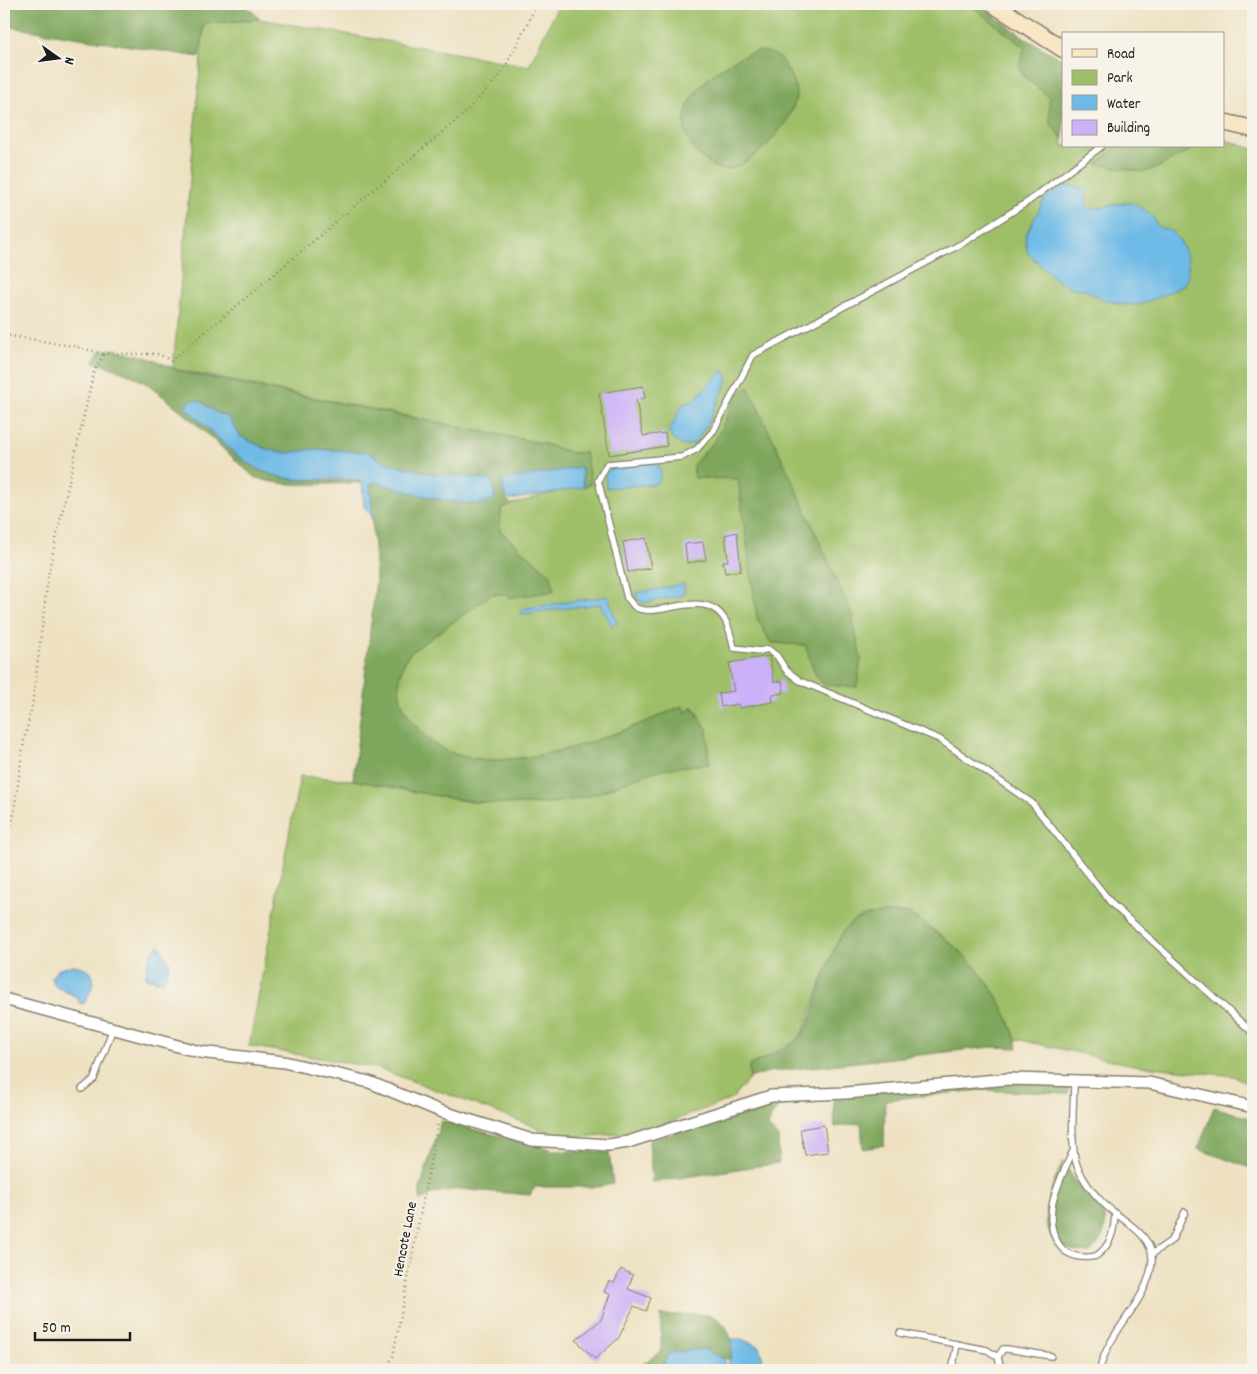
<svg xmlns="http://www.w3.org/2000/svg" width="1257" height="1374" viewBox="0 0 1257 1374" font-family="Dekko,sans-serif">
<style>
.green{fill:#9ebf68;stroke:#5d6e42}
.forest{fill:#7ea65c;stroke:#4d613c}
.water{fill:#6dbae7;stroke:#446b82}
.building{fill:#cbb1f8}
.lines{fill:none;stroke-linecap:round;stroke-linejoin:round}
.service-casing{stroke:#847e6e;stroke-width:8}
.minor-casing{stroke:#847e6e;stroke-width:14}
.secondary-casing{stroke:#847e6e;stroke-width:19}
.path{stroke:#847e6e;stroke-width:2.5;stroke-dasharray:1 4;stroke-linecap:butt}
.service{stroke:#fff;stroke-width:5.5}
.minor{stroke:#fff;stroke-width:11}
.secondary{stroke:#f9e7c3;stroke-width:16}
.labels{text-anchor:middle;stroke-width:4;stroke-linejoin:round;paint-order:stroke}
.street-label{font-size:15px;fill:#1c1c1c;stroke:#f7f3e8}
</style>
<rect width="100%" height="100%" fill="#f7f3e8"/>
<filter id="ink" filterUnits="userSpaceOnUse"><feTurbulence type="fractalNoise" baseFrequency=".02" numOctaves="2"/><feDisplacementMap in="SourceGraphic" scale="10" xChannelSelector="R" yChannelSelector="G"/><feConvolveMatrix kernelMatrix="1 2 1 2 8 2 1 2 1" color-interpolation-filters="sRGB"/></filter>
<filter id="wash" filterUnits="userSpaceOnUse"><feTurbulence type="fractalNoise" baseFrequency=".0096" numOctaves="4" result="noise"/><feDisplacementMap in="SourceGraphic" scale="20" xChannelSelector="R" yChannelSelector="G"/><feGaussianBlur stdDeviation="1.12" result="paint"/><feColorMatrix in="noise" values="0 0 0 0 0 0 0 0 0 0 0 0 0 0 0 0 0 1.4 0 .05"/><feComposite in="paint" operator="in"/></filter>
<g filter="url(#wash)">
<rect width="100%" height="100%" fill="#ede1c1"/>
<path class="green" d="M 559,4 L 969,4 L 1063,72 L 1063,146 L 1223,146 L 1223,139 L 1253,149 L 1253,1086 L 1234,1076 L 1133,1065 L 1016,1039 C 1001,994 975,962 938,933 C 931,928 921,919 912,917 C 901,916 862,924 848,925 L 824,975 L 803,1032 L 794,1042 L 749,1066 L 750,1078 L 732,1099 L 642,1132 L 565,1138 L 377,1068 L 249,1046 L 300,776 L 353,780 L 471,802 L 538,804 L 607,790 L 644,774 L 672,767 L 709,764 L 707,729 L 693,706 L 686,713 L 682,706 C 619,734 516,777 448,752 C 430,745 418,729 407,714 C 395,696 398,669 410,653 L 492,594 L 503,594 L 551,575 L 500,531 L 501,507 L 590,483 L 572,453 L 545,444 L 173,369 L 204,24 L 260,19 L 529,66 Z"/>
<g class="forest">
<polygon points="4,4 245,4 260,19 204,24 199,57 4,26"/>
<path d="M 969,4 L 978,4 L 1028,40 L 1063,60 L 1063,140 L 1050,123 L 1049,97 C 1030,79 1011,77 1025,48 Z"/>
<path d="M 759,51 C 773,51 782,58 788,71 C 792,79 797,87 796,96 C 793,123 755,163 729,169 C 719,172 713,166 706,161 C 651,118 713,62 759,51 Z"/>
<polygon points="1118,146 1198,146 1157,168 1143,172 1096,164"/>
<path d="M 114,349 L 146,357 L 186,373 L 545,444 L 572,453 L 585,452 L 591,483 L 584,487 L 581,467 L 504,494 L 511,505 L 501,508 L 500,531 L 551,575 L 554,591 L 509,598 L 503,594 L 492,594 L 410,653 C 398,669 395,696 407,714 C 418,729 428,742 445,750 C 505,781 625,732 682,706 L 686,713 L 692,706 L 707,729 L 709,764 C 688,766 667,767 646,774 C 620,782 598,796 571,800 C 498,813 425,793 353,780 L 376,580 L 370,483 L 374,482 L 441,500 L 477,503 L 451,478 L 384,462 L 373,454 L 315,449 L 288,453 L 266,449 L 240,436 L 228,417 L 215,412 L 200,401 L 185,407 C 218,435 245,473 292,479 C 312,482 334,480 354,480 L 362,483 C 327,483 287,489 254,477 L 185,414 L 149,385 L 127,373 L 94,362 L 100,351 Z"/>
<polygon points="748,387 794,484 852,615 861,659 857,687 824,685 815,674 805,645 771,643 757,618 738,479 695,478 693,465 716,439 738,394"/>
<path d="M 883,913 L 910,913 C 913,919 937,932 944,938 C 980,966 1007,1004 1018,1048 L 991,1047 L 768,1072 L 750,1078 L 749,1066 C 766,1057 794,1048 804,1032 C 819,1006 829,937 854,921 C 862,916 874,915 883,913 Z"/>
<polygon points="1068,1082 1068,1094 980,1090 885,1100 884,1145 863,1149 861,1123 835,1127 833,1096 931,1085"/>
<polygon points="777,1102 779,1106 771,1117 768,1127 778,1137 779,1163 652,1182 649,1141"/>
<polygon points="1214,1107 1253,1119 1253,1169 1198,1149"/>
<polygon points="441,1121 558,1151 609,1152 613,1184 597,1187 535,1187 530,1195 459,1189 434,1193 420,1200 420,1188"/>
<path d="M 1063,1161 C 1069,1171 1075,1182 1082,1191 C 1088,1198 1100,1205 1104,1213 C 1109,1227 1100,1247 1088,1253 C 1029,1248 1045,1200 1063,1161 Z"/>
<path d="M 661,1315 C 674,1316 701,1312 712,1316 C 728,1322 737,1344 729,1359 L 724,1359 L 703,1349 L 669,1353 L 664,1362 L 665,1370 L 635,1370 L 661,1351 Z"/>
</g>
<g class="water">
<path d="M 1063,185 L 1087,188 L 1086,204 L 1089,209 C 1095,210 1119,202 1131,203 C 1137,204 1149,212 1153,217 C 1155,220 1156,225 1159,227 C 1162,229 1167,229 1170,231 C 1186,242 1194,270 1183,286 L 1142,304 L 1127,305 L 1105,300 L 1084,289 L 1071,288 L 1055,279 L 1027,252 L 1025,236 L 1045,199 Z"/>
<polygon points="723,370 728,379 708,423 695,443 683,446 672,439 669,431 683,404 692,402"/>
<path d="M 193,400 L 200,401 L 215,412 L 228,417 L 240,436 L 266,449 L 288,453 L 315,449 L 368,452 L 384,462 L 434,474 L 492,480 L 495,498 C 476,515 398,488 374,482 L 370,484 L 373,518 L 364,507 L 362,483 L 359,481 C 338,476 315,481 294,479 C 246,476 217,434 184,407 Z"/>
<path d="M 657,462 C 661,471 663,477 656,484 L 606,488 L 605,475 L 610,469 Z"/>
<polygon points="581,467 584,487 510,500 504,494 502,480"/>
<polygon points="684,584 684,595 644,603 637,599 636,593"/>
<polygon points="608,596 617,623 612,626 600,604 522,614 521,609"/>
<path d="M 159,945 L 170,964 L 163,982 L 146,978 C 147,964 148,954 159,945 Z"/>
<path d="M 73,965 C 101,969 95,985 84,1004 L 79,1003 L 79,998 L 56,987 L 51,978 L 57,970 Z"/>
<polygon points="731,1339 741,1339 759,1346 763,1360 756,1370 726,1370 732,1352"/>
<polygon points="703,1349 724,1359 724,1370 665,1370 664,1362 669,1353"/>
</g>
<g id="blocks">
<g class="building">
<polygon points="643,386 645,398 636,400 643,436 665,433 667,446 609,455 599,393"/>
<polygon points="737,532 741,571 725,573 723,561 728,561 725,535"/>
<polygon points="646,538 651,568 628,572 623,542"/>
<polygon points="703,542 706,560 687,563 685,544"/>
<polygon points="769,656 774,682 782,681 784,693 772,695 773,702 739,708 738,704 721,707 719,693 734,691 729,663"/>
<polygon points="824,1125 828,1152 805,1155 800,1129"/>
<polygon points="621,1269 633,1275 628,1289 651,1298 646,1311 634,1306 618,1339 595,1359 576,1340 601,1320 610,1294 604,1292 609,1281 614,1283"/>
</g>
</g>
</g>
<g filter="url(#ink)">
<use href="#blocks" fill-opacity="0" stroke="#847e6e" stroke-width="1"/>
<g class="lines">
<defs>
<g id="service">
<path d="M 1102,146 L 1029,201 L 963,243 L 753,355 L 714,430 L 697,449 L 682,457 L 607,464 L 598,480 L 627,598 C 630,600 632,605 635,607 C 656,621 707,584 726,622 C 730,630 732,640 734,648 L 760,651 L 768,649 L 777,656 L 786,670 L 800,681 L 939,739 L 1032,803 L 1112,904 L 1253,1033"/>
<path d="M 1074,1081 C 1074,1105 1069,1148 1078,1168 C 1084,1181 1092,1192 1102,1202 C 1118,1219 1154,1233 1152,1261 C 1149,1302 1107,1331 1100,1370"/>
<polyline points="82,1089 94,1079 113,1028"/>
<path d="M 1073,1151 C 1060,1180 1039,1217 1060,1246 C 1068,1257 1084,1259 1096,1256 C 1111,1246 1114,1231 1115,1214"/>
<polyline points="1152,1254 1172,1240 1185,1212"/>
<polyline points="900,1333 987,1350 998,1357 1001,1370"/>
<polyline points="998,1357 1003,1349 1007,1349 1051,1356"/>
<polyline points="952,1370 957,1344"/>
</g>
<polyline id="minor" points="4,999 200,1052 284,1062 369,1082 440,1111 532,1140 609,1145 628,1142 771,1096 846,1093 1009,1079 1149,1083 1253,1107"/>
<g id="secondary">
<polyline points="993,4 1063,49"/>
<polyline points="1223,122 1253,129"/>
</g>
</defs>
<use href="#service" class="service-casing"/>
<use href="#minor" class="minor-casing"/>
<use href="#secondary" class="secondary-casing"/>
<g class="path">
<polyline points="4,335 73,346 104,354"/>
<polyline points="4,849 13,819 24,740 32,707 49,570 94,371 104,354 159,354 171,361 465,113 502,73 537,4"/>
<polyline points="386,1370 393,1356 438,1122"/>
</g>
<use href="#service" class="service"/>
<use href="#minor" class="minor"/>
<use href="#secondary" class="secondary"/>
</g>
</g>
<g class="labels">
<g class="street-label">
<text transform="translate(404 1239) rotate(-79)" y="5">Hencote Lane</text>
</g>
</g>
<rect width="1257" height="1374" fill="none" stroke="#f7f3e8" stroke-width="20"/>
<rect x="1062" y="32" width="162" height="115" fill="#f7f3e8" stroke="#9f9d96"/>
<rect x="1072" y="49" width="25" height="8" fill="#f9e7c3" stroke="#9f9d96"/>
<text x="1107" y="58" font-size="15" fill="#1c1c1c">Road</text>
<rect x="1072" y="70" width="25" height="15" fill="#9ebf68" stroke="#9f9d96"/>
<text x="1107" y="82" font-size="15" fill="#1c1c1c">Park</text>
<rect x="1072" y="95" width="25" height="15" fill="#6dbae7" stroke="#9f9d96"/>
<text x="1107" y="108" font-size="15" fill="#1c1c1c">Water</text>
<rect x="1072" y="120" width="25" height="15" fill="#cbb1f8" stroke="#9f9d96"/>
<text x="1107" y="132" font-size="15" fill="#1c1c1c">Building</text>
<g transform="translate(58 58) rotate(104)" stroke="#f7f3e8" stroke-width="4" paint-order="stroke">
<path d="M0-4L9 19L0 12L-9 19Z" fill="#1c1c1c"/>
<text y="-8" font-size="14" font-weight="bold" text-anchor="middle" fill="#1c1c1c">N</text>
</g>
<path d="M35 1332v8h95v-8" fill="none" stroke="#1c1c1c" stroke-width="2.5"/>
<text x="42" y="1332" font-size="15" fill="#1c1c1c" stroke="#f7f3e8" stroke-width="4" paint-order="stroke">50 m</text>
</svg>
